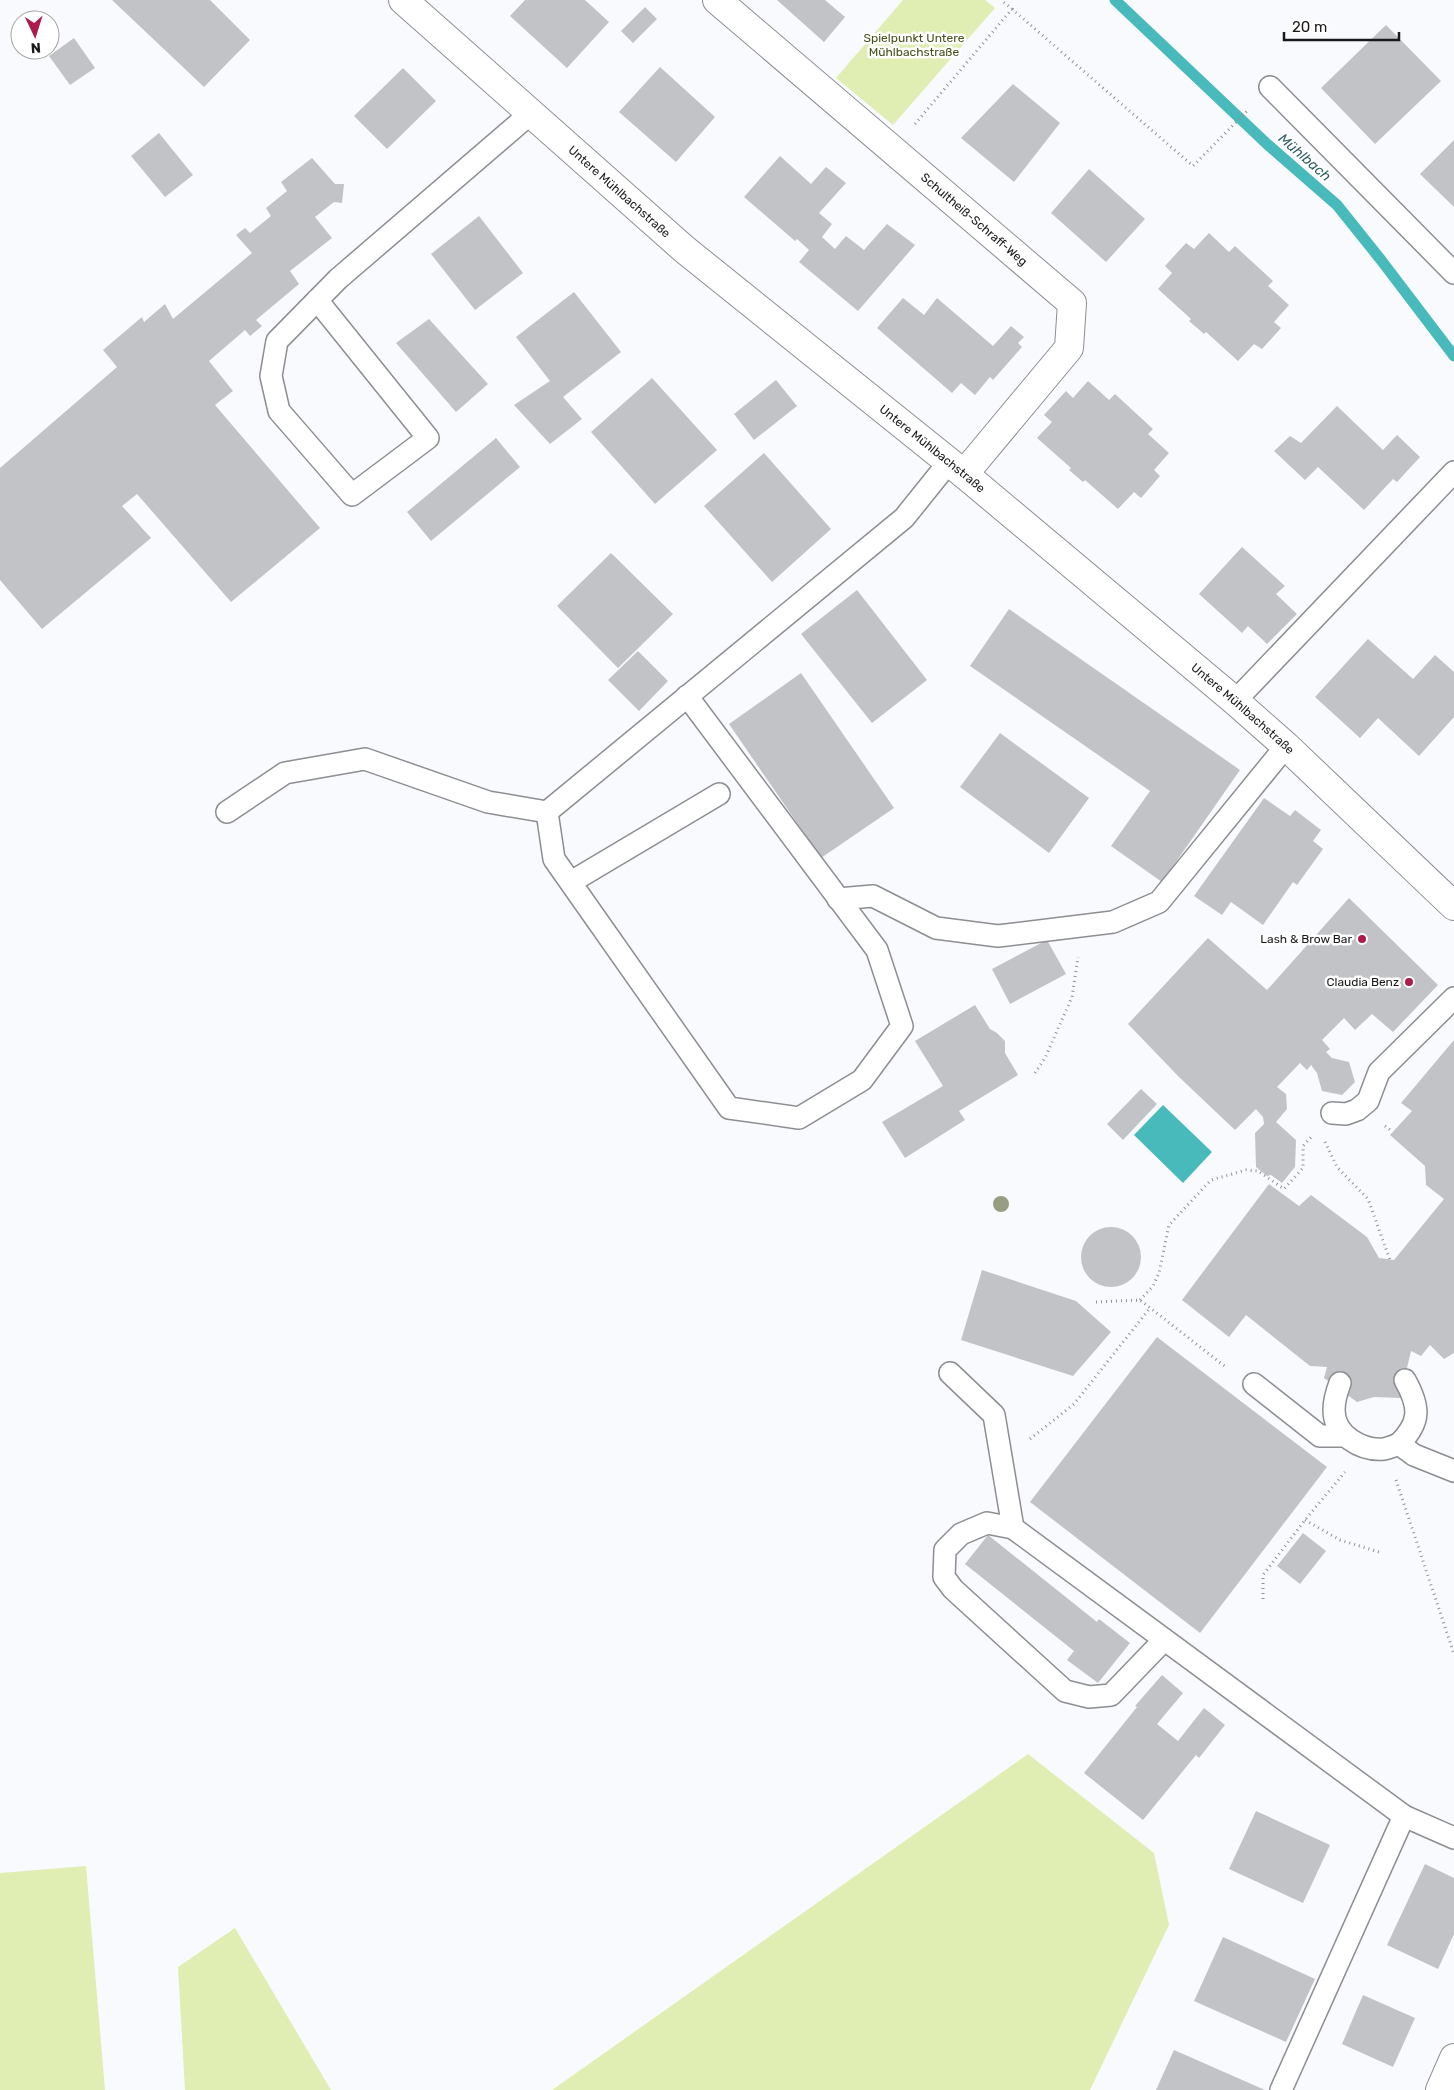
<svg xmlns="http://www.w3.org/2000/svg" width="1454" height="2090" viewBox="0 0 1454 2090" font-family="Rubik,sans-serif">
<style>
.green{fill:#e0eeb4}
.water{fill:#49babb}
.lines{fill:none;stroke-linecap:round;stroke-linejoin:round}
.stream{stroke:#49babb;stroke-width:11}
.building{fill:#c2c3c7}
.service-casing{stroke:#8c8e91;stroke-width:24}
.minor-casing{stroke:#8c8e91;stroke-width:30}
.tertiary-casing{stroke:#8c8e91;stroke-width:30}
.secondary-casing{stroke:#8c8e91;stroke-width:30}
.path{stroke:#919295;stroke-width:3;stroke-dasharray:1 4;stroke-linecap:butt}
.service{stroke:#fff;stroke-width:21}
.minor{stroke:#fff;stroke-width:28}
.tertiary{stroke:#fff;stroke-width:28}
.secondary{stroke:#fff;stroke-width:28}
.tree{fill:#979d81}
.poi-dot{fill:#ae1b4a;stroke:#fff;stroke-width:2}
.labels{text-anchor:middle;stroke-width:5;stroke-linejoin:round;paint-order:stroke}
.park-label{font-size:12px;fill:#47511b;stroke:#fff}
.street-label{font-size:12px;fill:#18191a;stroke:#fff}
.poi-label{font-size:12px;fill:#18191a;stroke:#fff;text-anchor:end}
.water-label{font-size:14px;font-style:italic;fill:#306060;stroke:#fff}
</style>
<rect width="100%" height="100%" fill="#f9fafe"/>
<g class="green">
<polygon points="903,0 985,0 995,8 893,125 836,78"/>
<polygon points="1028,1754 1154,1853 1169,1925 1090,2090 552,2090"/>
<polygon points="86,1866 105,2090 0,2090 0,1873"/>
<polygon points="235,1928 331,2090 185,2090 178,1967"/>
</g>
<polygon class="water" points="1163,1105 1212,1152 1183,1183 1134,1135"/>
<g class="lines">
<polyline class="stream" points="1115,0 1267,144 1337,205 1381,260 1454,356"/>
</g>
<g class="building">
<polygon points="112,0 210,0 250,40 204,87"/>
<polygon points="525,0 585,0 609,22 567,68 510,16"/>
<polygon points="777,0 825,0 845,17 824,42"/>
<polygon points="645,7 657,19 633,43 621,31"/>
<polygon points="1386,25 1441,81 1375,144 1321,88"/>
<polygon points="74,38 95,68 70,85 49,56"/>
<polygon points="660,67 715,117 676,162 619,112"/>
<polygon points="403,68 436,101 387,149 354,116"/>
<polygon points="1013,84 1060,123 1014,182 961,138"/>
<polygon points="159,133 193,175 165,197 131,156"/>
<polygon points="1454,140 1454,207 1420,174"/>
<polygon points="780,156 811,184 826,167 846,183 819,213 832,224 822,237 835,249 846,236 864,250 887,224 915,245 858,311 799,262 809,250 797,239 795,241 744,197"/>
<polygon points="312,158 335,184 344,184 342,203 334,202 315,217 332,238 290,271 299,284 256,320 262,326 250,336 245,330 209,361 233,391 215,405 320,528 231,602 137,494 122,506 151,538 42,629 0,580 0,468 117,367 103,350 142,317 144,322 165,304 173,319 252,253 236,235 245,228 250,233 271,216 266,208 287,191 281,182"/>
<polygon points="1089,169 1145,219 1106,262 1051,213"/>
<polygon points="479,216 523,273 475,310 431,254"/>
<polygon points="1209,233 1229,252 1235,246 1273,281 1268,286 1289,305 1274,322 1281,328 1262,349 1254,344 1238,361 1206,332 1204,334 1189,321 1191,319 1158,289 1172,273 1165,266 1186,243 1194,249"/>
<polygon points="574,292 621,352 563,397 582,419 550,444 514,405 550,381 516,337"/>
<polygon points="903,298 924,315 937,298 993,346 1011,326 1024,337 1018,343 1022,347 993,380 990,377 975,395 961,383 952,393 877,328"/>
<polygon points="429,319 488,384 456,412 396,343"/>
<polygon points="652,378 717,450 655,504 591,432"/>
<polygon points="776,380 797,406 754,440 734,414"/>
<polygon points="1088,381 1109,400 1115,394 1153,429 1148,434 1169,453 1154,470 1160,476 1141,498 1134,492 1118,509 1085,480 1083,482 1069,470 1071,468 1037,438 1052,422 1044,415 1066,391 1073,398"/>
<polygon points="1337,406 1383,450 1397,435 1420,457 1397,482 1393,479 1364,510 1318,467 1305,480 1274,451 1290,436 1301,443"/>
<polygon points="496,438 520,467 431,541 407,512"/>
<polygon points="764,453 831,529 772,582 704,506"/>
<polygon points="1242,547 1285,586 1276,594 1297,614 1267,644 1248,626 1242,633 1199,594"/>
<polygon points="611,553 673,614 618,668 557,606"/>
<polygon points="857,590 927,680 872,723 801,634"/>
<polygon points="1009,609 1240,770 1162,882 1111,846 1150,791 970,666"/>
<polygon points="1368,639 1413,679 1435,655 1454,672 1454,717 1419,756 1378,718 1360,738 1315,697"/>
<polygon points="638,651 668,681 639,711 608,680"/>
<polygon points="801,673 894,808 821,858 729,724"/>
<polygon points="1000,733 1089,798 1049,853 960,787"/>
<polygon points="1264,798 1290,816 1295,810 1321,830 1313,841 1323,849 1297,885 1293,882 1263,925 1231,902 1222,915 1194,896"/>
<polygon points="1349,898 1438,985 1393,1032 1372,1014 1355,1030 1344,1018 1322,1040 1330,1049 1326,1052 1332,1058 1349,1062 1355,1082 1342,1095 1322,1091 1317,1073 1311,1065 1307,1070 1300,1063 1277,1087 1286,1094 1287,1109 1276,1122 1296,1140 1295,1167 1282,1183 1271,1175 1267,1176 1256,1167 1255,1133 1264,1124 1263,1117 1256,1109 1235,1130 1179,1077 1128,1024 1208,938 1267,990"/>
<polygon points="1047,940 1066,974 1010,1004 992,969"/>
<polygon points="975,1005 990,1029 997,1033 1005,1041 1005,1053 1018,1075 959,1111 965,1120 905,1158 882,1122 943,1086 915,1041"/>
<polygon points="1454,1040 1454,1353 1444,1359 1430,1345 1421,1356 1411,1351 1400,1398 1374,1397 1357,1402 1324,1378 1327,1367 1310,1366 1246,1315 1229,1337 1182,1300 1269,1184 1299,1206 1311,1195 1367,1237 1379,1258 1394,1260 1444,1199 1426,1185 1425,1166 1390,1135 1412,1111 1401,1103"/>
<polygon points="1141,1089 1157,1104 1123,1140 1107,1124"/>
<circle cx="1111" cy="1257" r="30"/>
<polygon points="982,1270 1076,1301 1111,1332 1073,1376 961,1340"/>
<polygon points="1157,1337 1327,1467 1200,1633 1030,1502"/>
<polygon points="1303,1533 1326,1551 1300,1584 1277,1566"/>
<polygon points="988,1535 1097,1622 1099,1619 1130,1643 1098,1683 1067,1660 1074,1651 965,1564"/>
<polygon points="1162,1675 1183,1693 1157,1724 1178,1741 1204,1708 1225,1725 1199,1758 1196,1755 1143,1820 1084,1773 1137,1707 1135,1706"/>
<polygon points="1256,1811 1330,1845 1303,1903 1229,1869"/>
<polygon points="1425,1864 1454,1878 1454,1934 1438,1969 1387,1945"/>
<polygon points="1223,1937 1315,1979 1286,2042 1194,2001"/>
<polygon points="1363,1995 1415,2018 1393,2067 1342,2044"/>
<polygon points="1174,2050 1265,2090 1156,2090"/>
</g>
<g class="lines">
<defs>
<g id="service">
<polyline points="1270,87 1454,273"/>
<polyline points="317,300 428,438 352,495 279,411 271,376 277,341 338,279 530,114"/>
<polyline points="1235,701 1454,472"/>
<polyline points="227,812 285,773 365,759 488,802 547,812 904,518 949,462"/>
<polyline points="547,812 554,859 729,1108 799,1118 862,1080 902,1026 877,950 687,696"/>
<polyline points="571,882 719,794"/>
<polyline points="838,899 873,896 936,928 998,936 1113,922 1159,902 1286,746"/>
<polyline points="1332,1113 1346,1114 1357,1110 1368,1101 1379,1072 1454,998"/>
<polyline points="950,1373 994,1415 1013,1528 1404,1816 1454,1838"/>
<path d="M 1340,1383 C 1337,1391 1334,1400 1334,1410 C 1334,1435 1361,1451 1384,1449 C 1389,1448 1394,1446 1399,1444 L 1414,1455 L 1454,1471"/>
<polyline points="1254,1384 1320,1436 1345,1436"/>
<path d="M 1399,1444 C 1421,1422 1420,1407 1405,1380"/>
<polyline points="1013,1528 987,1523 961,1534 945,1550 944,1577 953,1589 1065,1691 1089,1697 1111,1695 1164,1640"/>
<polyline points="1281,2090 1404,1816"/>
</g>
<g id="minor">
<path id="s1" d="M 717,0 L 1072,303 L 1069,348 L 964,474"/>
</g>
<polyline id="tertiary" points="1440,2090 1454,2058"/>
<g id="secondary">
<path id="s2" d="M 403,0 L 684,249 L 964,474 L 1235,701 L 1286,746 L 1454,906"/>
</g>
</defs>
<use href="#service" class="service-casing"/>
<use href="#minor" class="minor-casing"/>
<use href="#tertiary" class="tertiary-casing"/>
<use href="#secondary" class="secondary-casing"/>
<g class="path">
<polyline points="1012,9 1193,166 1249,109"/>
<polyline points="915,124 1012,9 1001,0"/>
<polyline points="1035,1073 1045,1058 1072,997 1078,957"/>
<polyline points="1385,1126 1393,1132"/>
<polyline points="1325,1142 1337,1167 1368,1199 1390,1260"/>
<polyline points="1140,1300 1153,1286 1159,1273 1169,1225 1211,1180 1246,1170 1258,1171 1284,1189 1303,1168 1303,1146 1313,1135"/>
<polyline points="1096,1302 1140,1300 1227,1368"/>
<polyline points="1030,1439 1074,1404 1150,1308"/>
<polyline points="1396,1480 1454,1654"/>
<polyline points="1305,1520 1340,1540 1379,1552"/>
<polyline points="1263,1599 1263,1575 1305,1520 1345,1472"/>
</g>
<use href="#service" class="service"/>
<use href="#minor" class="minor"/>
<use href="#tertiary" class="tertiary"/>
<use href="#secondary" class="secondary"/>
</g>
<circle class="tree" cx="1001" cy="1204" r="8"/>
<g class="poi-dot">
<circle cx="1362" cy="939" r="5"/>
<circle cx="1409" cy="982" r="5"/>
</g>
<g class="labels">
<g class="park-label">
<text x="914" y="42">Spielpunkt Untere<tspan x="914" dy="14">Mühlbachstraße</tspan></text>
</g>
<g class="street-label">
<text dy="4" stroke="none"><textPath href="#s2" startOffset="289">Untere Mühlbachstraße</textPath></text>
<text dy="4" stroke="none"><textPath href="#s1" startOffset="338">Schultheiß-Schraff-Weg</textPath></text>
<text dy="4" stroke="none"><textPath href="#s2" startOffset="694">Untere Mühlbachstraße</textPath></text>
<text dy="4" stroke="none"><textPath href="#s2" startOffset="1099">Untere Mühlbachstraße</textPath></text>
</g>
<g class="poi-label">
<text x="1352" y="943">Lash &amp; Brow Bar</text>
<text x="1399" y="986">Claudia Benz</text>
</g>
<g class="water-label">
<text transform="translate(1305 157) rotate(41)" y="5">Mühlbach</text>
</g>
</g>
<g transform="translate(35 35) rotate(176)"><circle r="24" fill="#ffffff" stroke="#a3a3a3"/>
<path d="M0-4L9 19L0 12L-9 19Z" fill="#ae1b4a"/>
<text y="-8" font-size="14" font-weight="bold" text-anchor="middle" fill="#18191a">N</text>
</g>
<path d="M1284 32v8h115v-8" fill="none" stroke="#18191a" stroke-width="2.5"/>
<text x="1292" y="32" font-size="15" fill="#18191a" stroke="#ffffff" stroke-width="4" paint-order="stroke">20 m</text>
</svg>
